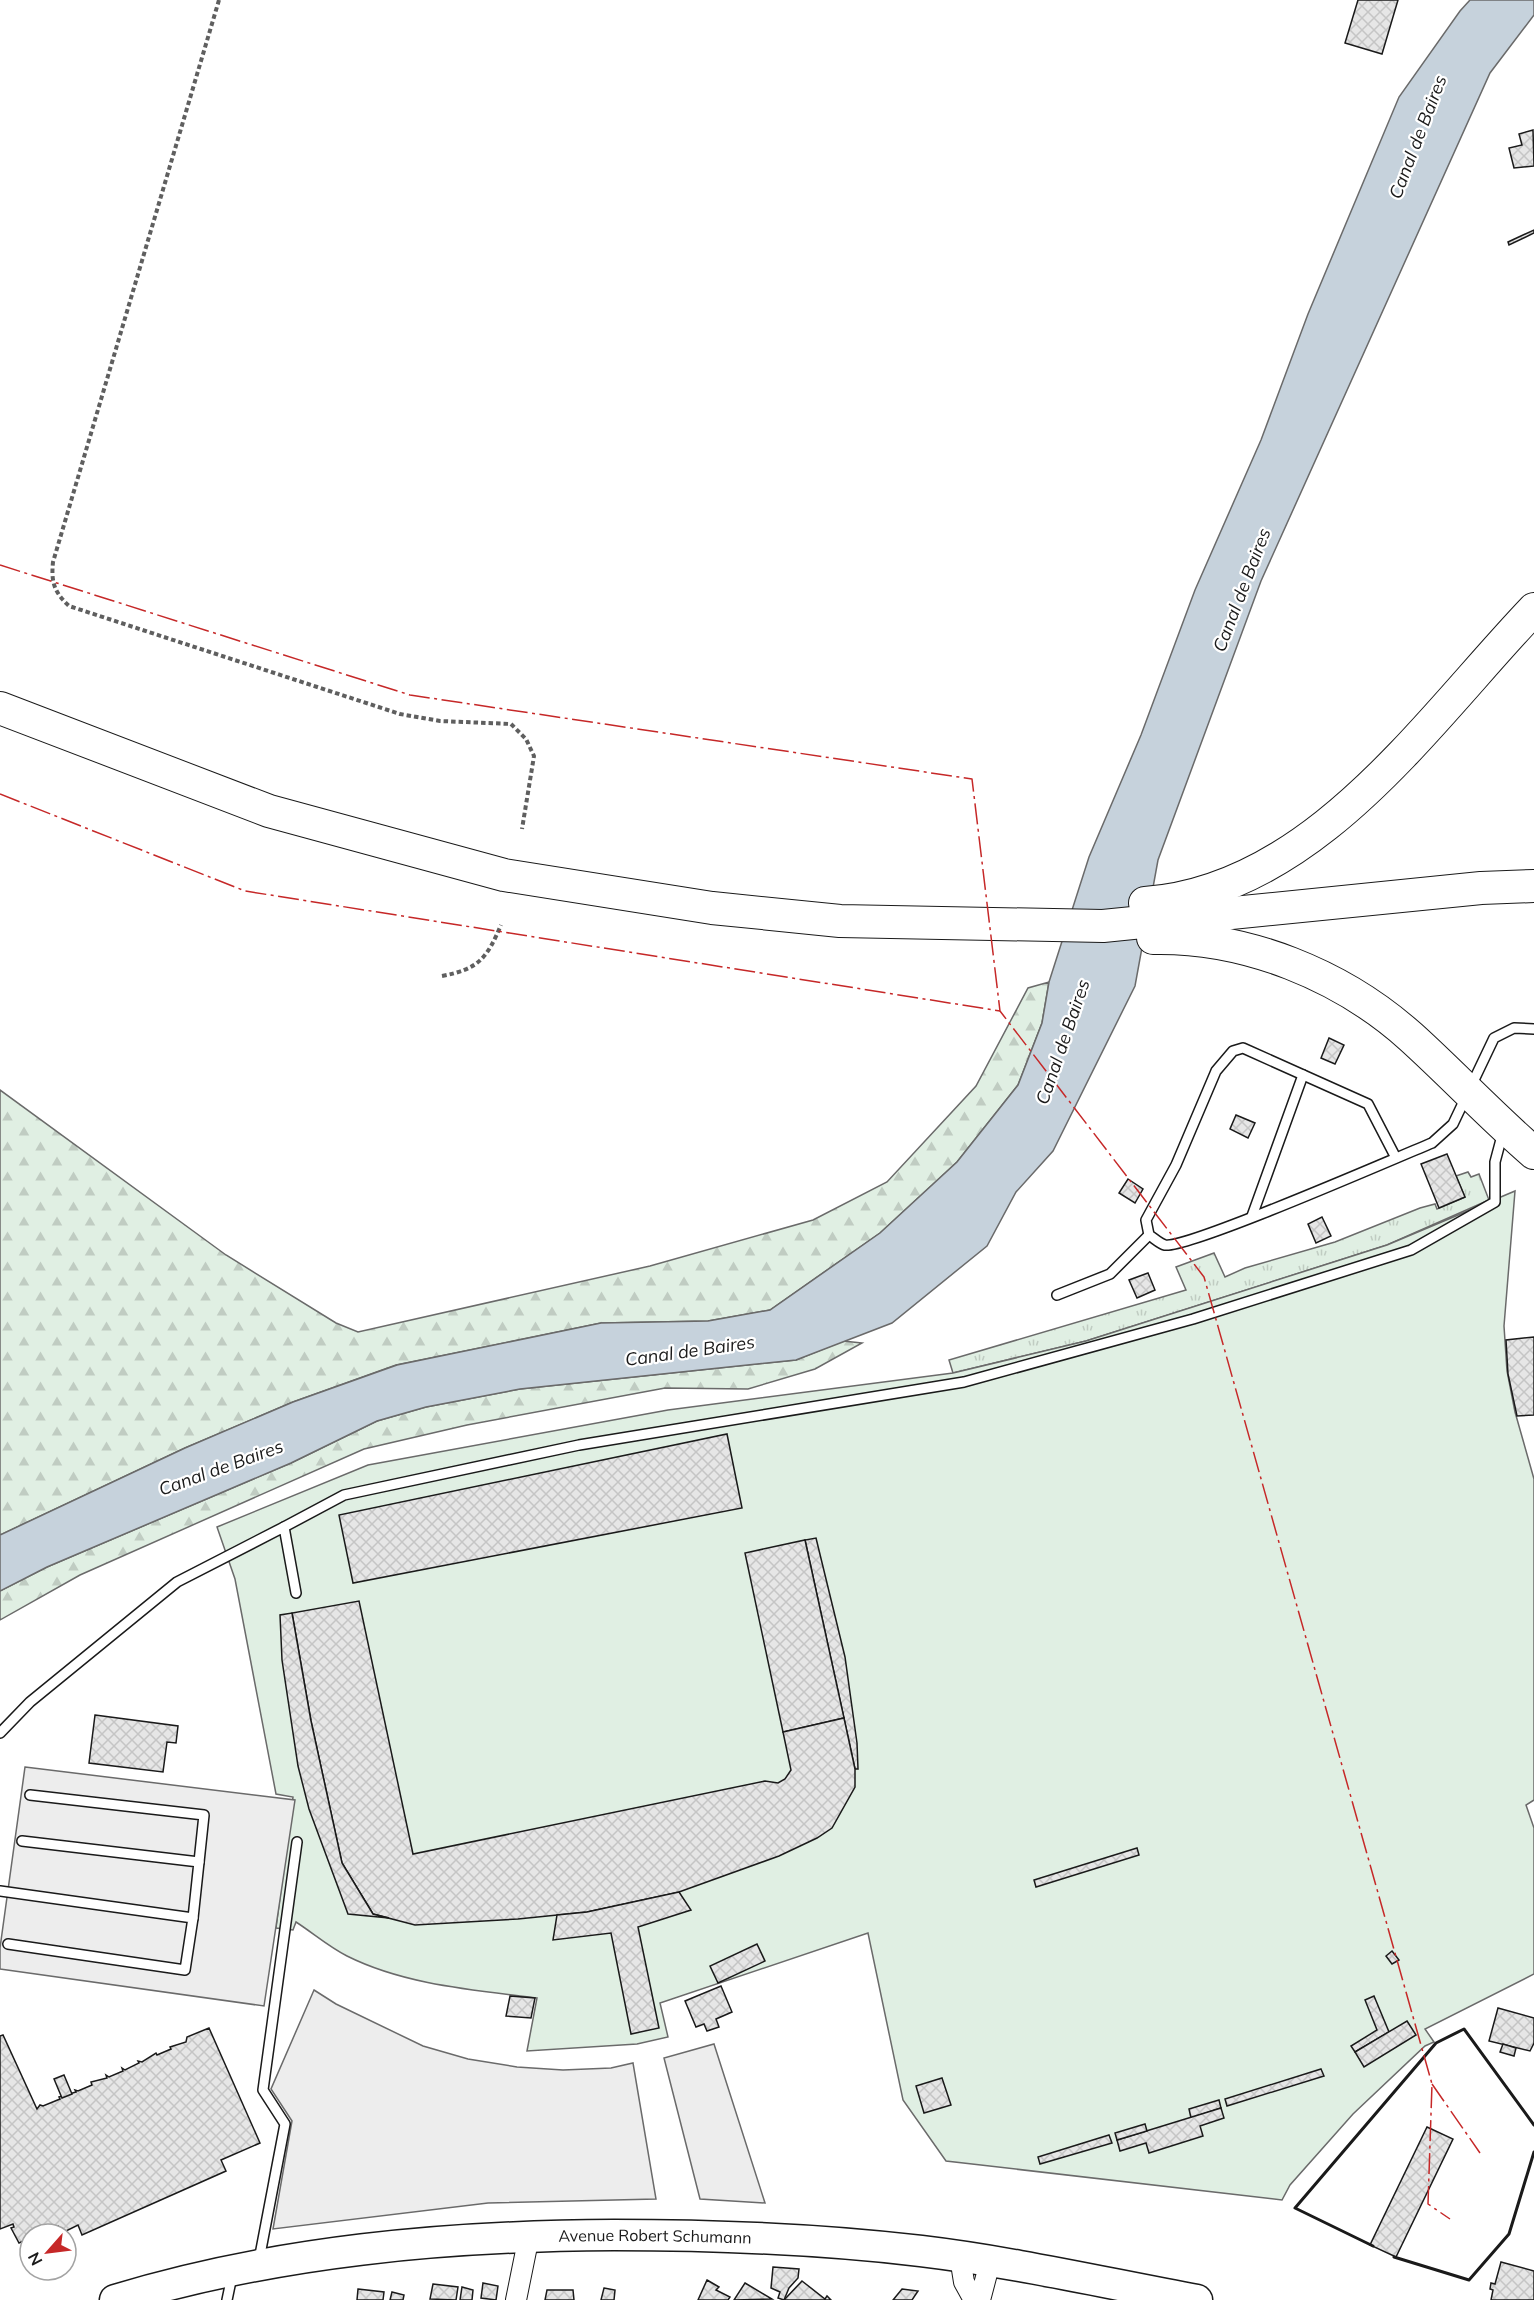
<svg xmlns="http://www.w3.org/2000/svg" width="1534" height="2300" viewBox="0 0 1534 2300" font-family="Mulish,sans-serif">
<style>
.grass{fill:url(#grass-tufts);stroke:#6a6a6a;stroke-width:1.5}
.forest{fill:url(#forest-firs);stroke:#6a6a6a;stroke-width:1.5}
.garden{fill:#e0efe3;stroke:#6a6a6a;stroke-width:1.5}
.parking{fill:#ededed;stroke:#6a6a6a;stroke-width:1.5}
.water{fill:#c6d2dc;stroke:#6a6a6a;stroke-width:1.5}
.building{fill:url(#building-cross-hatch);stroke:#1a1a1a;stroke-width:1.5}
.lines{fill:none;stroke-linecap:round;stroke-linejoin:round}
.service-casing{stroke:#1a1a1a;stroke-width:12}
.minor-casing{stroke:#1a1a1a;stroke-width:22}
.primary-casing{stroke:#1a1a1a;stroke-width:33}
.trunk-casing{stroke:#1a1a1a;stroke-width:34}
.path{stroke:#5f5f5f;stroke-width:4;stroke-dasharray:4.5 3;stroke-linecap:butt}
.service{stroke:#fff;stroke-width:9}
.minor{stroke:#fff;stroke-width:20}
.primary{stroke:#fff;stroke-width:30}
.trunk{stroke:#fff;stroke-width:32}
.wall{stroke:#1a1a1a;stroke-width:3}
.power{stroke:#c62828;stroke-width:1.5;stroke-dasharray:21 4.5 3 4.5;stroke-linecap:butt}
.labels{text-anchor:middle;stroke-width:4.5;stroke-linejoin:round;paint-order:stroke}
.street-label{font-size:16px;fill:#1a1a1a;stroke:#fff}
.water-label{font-size:18px;font-style:italic;fill:#1a1a1a;stroke:#fff}
</style>
<defs>
<pattern id="grass-tufts" width="24" height="20" patternUnits="userSpaceOnUse" patternTransform="scale(1.5)"><rect width="24" height="20" fill="#e0efe3"/><path d="M3 7l-1-3M5 7V3M7 7l1-3M15 17l-1-3M17 17v-4M19 17l1-3" fill="none" stroke="#c0ccc2"/></pattern>
<pattern id="forest-firs" width="22" height="20" patternUnits="userSpaceOnUse" patternTransform="scale(1.5)"><rect width="22" height="20" fill="#e0efe3"/><path d="M5 1l3.5 6h-7zM16 11l3.5 6h-7z" fill="#c0ccc2"/></pattern>
<pattern id="building-cross-hatch" width="8" height="8" patternUnits="userSpaceOnUse" patternTransform="scale(1.5)"><rect width="8" height="8" fill="#e6e6e6"/><path d="M0 0l8 8M0 8l8-8" fill="none" stroke="#c5c5c5"/></pattern>
</defs>
<rect width="100%" height="100%" fill="#fff"/>
<polygon class="grass" points="1468,1172 1471,1177 1479,1174 1489,1200 1387,1245 1086,1341 953,1373 949,1360 1186,1290 1176,1267 1214,1253 1225,1277 1245,1268 1335,1242 1420,1208 1435,1204 1437,1209 1465,1197 1456,1176"/>
<g class="forest">
<polygon points="1049,982 1042,1023 1018,1085 957,1162 880,1233 770,1310 708,1321 601,1323 396,1365 293,1402 185,1448 0,1535 0,1090 226,1255 336,1323 358,1332 650,1266 813,1220 887,1182 976,1086 1028,988"/>
<polygon points="843,1341 862,1343 815,1369 748,1389 665,1388 467,1425 364,1449 80,1575 0,1620 0,1591 47,1567 291,1463 377,1421 426,1407 520,1389 796,1360"/>
</g>
<path class="garden" d="M 1515,1191 L 1504,1326 L 1507,1371 L 1515,1412 L 1534,1479 L 1534,1800 L 1526,1805 L 1534,1828 L 1534,1974 L 1425,2029 L 1434,2042 L 1425,2046 L 1353,2114 L 1290,2185 L 1282,2200 L 946,2161 L 903,2100 L 868,1933 L 660,2003 L 668,2037 L 637,2044 L 527,2051 L 537,1998 C 474,1990 405,1985 347,1956 C 329,1947 313,1933 296,1922 L 293,1930 L 276,1928 L 293,1797 L 276,1794 L 235,1579 L 217,1527 L 368,1465 L 668,1410 L 953,1373 L 1086,1341 L 1387,1245 Z"/>
<g class="parking">
<polygon points="25,1767 295,1800 264,2006 0,1969 0,1948"/>
<polygon points="314,1990 336,2004 423,2046 468,2059 517,2067 563,2070 611,2068 633,2063 656,2199 488,2203 273,2229 292,2121 271,2089"/>
<polygon points="714,2044 765,2203 700,2199 664,2058"/>
</g>
<polygon class="water" points="1470,0 1534,0 1534,15 1490,73 1261,581 1158,860 1135,986 1053,1151 1016,1192 987,1246 892,1323 796,1360 520,1389 426,1407 377,1421 291,1463 47,1567 0,1591 0,1535 185,1448 293,1402 397,1365 601,1323 708,1321 770,1310 880,1233 957,1162 1018,1085 1042,1023 1049,982 1089,857 1141,735 1195,590 1261,440 1308,314 1399,97 1460,11"/>
<g class="building">
<polygon points="1358,0 1398,0 1382,54 1345,43"/>
<polygon points="1533,130 1534,166 1514,168 1509,148 1522,145 1519,134"/>
<polygon points="1534,230 1534,233 1509,245 1508,242"/>
<polygon points="1329,1038 1344,1045 1335,1064 1321,1058"/>
<polygon points="1236,1115 1255,1123 1248,1138 1230,1129"/>
<polygon points="1447,1154 1465,1197 1439,1208 1421,1164"/>
<polygon points="1128,1179 1143,1189 1135,1203 1119,1193"/>
<polygon points="1322,1217 1331,1236 1316,1243 1308,1224"/>
<polygon points="1148,1273 1155,1290 1137,1298 1129,1280"/>
<polygon points="1534,1337 1534,1415 1517,1416 1508,1374 1506,1340"/>
<polygon points="727,1434 742,1508 353,1583 339,1515"/>
<polygon points="816,1538 845,1657 857,1743 858,1769 855,1769 805,1540"/>
<polygon points="805,1540 844,1718 783,1732 745,1553"/>
<polygon points="359,1601 413,1854 765,1781 778,1783 785,1779 791,1770 783,1732 844,1718 855,1769 855,1787 832,1828 817,1838 779,1856 679,1892 587,1912 518,1919 415,1925 373,1914 342,1863 311,1721 292,1613"/>
<polygon points="292,1613 311,1721 342,1863 373,1914 389,1918 348,1914 309,1809 298,1766 282,1660 280,1615"/>
<polygon points="95,1715 178,1726 176,1743 167,1742 163,1772 89,1763"/>
<polygon points="1137,1848 1139,1855 1036,1887 1034,1880"/>
<polygon points="679,1892 691,1910 638,1927 659,2028 631,2034 611,1933 553,1940 557,1915 587,1912"/>
<polygon points="757,1944 765,1961 718,1983 710,1966"/>
<polygon points="1392,1951 1399,1960 1392,1964 1386,1956"/>
<polygon points="721,1986 732,2012 716,2019 719,2027 707,2031 704,2024 696,2027 685,2001"/>
<polygon points="510,1996 535,1998 531,2018 506,2016"/>
<polygon points="1374,1996 1389,2032 1355,2052 1351,2046 1377,2030 1365,2000"/>
<polygon points="1498,2008 1534,2018 1534,2043 1530,2051 1489,2041"/>
<polygon points="1407,2021 1416,2035 1364,2067 1355,2052"/>
<polygon points="209,2028 260,2143 221,2160 226,2171 82,2235 78,2225 62,2233 58,2226 40,2234 30,2234 30,2238 19,2243 11,2228 14,2227 13,2224 0,2229 0,2036 3,2035 37,2109 40,2105 43,2106 60,2099 59,2097 76,2092 75,2090 78,2091 92,2085 91,2082 107,2078 106,2075 109,2077 123,2071 122,2068 125,2070 139,2063 138,2061 142,2062 156,2053 157,2055 171,2049 170,2047 186,2042 187,2037"/>
<polygon points="1503,2044 1516,2048 1514,2056 1500,2052"/>
<polygon points="1321,2069 1324,2076 1227,2106 1225,2099"/>
<polygon points="64,2075 72,2094 62,2098 54,2079"/>
<polygon points="942,2078 951,2105 924,2113 916,2086"/>
<polygon points="1219,2100 1221,2108 1191,2118 1189,2109"/>
<polygon points="1221,2108 1224,2118 1200,2126 1203,2136 1149,2153 1146,2143 1120,2151 1117,2140"/>
<polygon points="1145,2124 1147,2131 1117,2140 1115,2133"/>
<polygon points="1427,2127 1453,2139 1396,2257 1370,2245"/>
<polygon points="1109,2135 1112,2143 1040,2164 1038,2157"/>
<polygon points="1501,2262 1534,2271 1534,2300 1491,2300 1493,2290 1490,2289 1491,2283 1495,2284"/>
<polygon points="773,2267 799,2269 798,2278 789,2288 784,2300 778,2298 780,2292 771,2288"/>
<polygon points="707,2280 719,2287 716,2290 730,2297 728,2300 698,2300"/>
<polygon points="802,2281 825,2299 827,2296 831,2300 784,2300"/>
<polygon points="483,2283 498,2286 496,2300 481,2298"/>
<polygon points="745,2283 772,2299 734,2300"/>
<polygon points="433,2284 458,2287 456,2300 430,2299"/>
<polygon points="462,2287 473,2290 472,2300 460,2300"/>
<polygon points="604,2288 615,2290 614,2300 601,2300"/>
<polygon points="358,2289 384,2292 383,2300 357,2300"/>
<polygon points="902,2289 918,2291 912,2300 893,2300"/>
<polygon points="547,2290 573,2290 574,2300 545,2300"/>
<polygon points="392,2292 404,2295 403,2300 390,2300"/>
</g>
<g class="lines">
<defs>
<g id="service">
<path d="M 1396,1158 L 1368,1104 L 1243,1048 L 1233,1051 L 1216,1071 L 1176,1165 L 1146,1220 L 1149,1235 C 1154,1238 1160,1244 1165,1245 C 1188,1249 1395,1158 1432,1143 L 1453,1124 L 1494,1038 L 1514,1028 L 1534,1029"/>
<polyline points="1252,1216 1303,1075"/>
<polyline points="1057,1295 1110,1274 1149,1235"/>
<polyline points="284,1527 344,1495 579,1445 964,1382 1193,1319 1411,1250 1495,1202 1495,1162 1503,1132"/>
<polyline points="0,1733 30,1702 177,1582 284,1527 296,1593"/>
<polyline points="30,1795 204,1815 199,1862"/>
<polyline points="22,1841 199,1862 193,1918"/>
<polyline points="0,1891 193,1918 185,1970 8,1944"/>
<polyline points="259,2260 285,2124 263,2090 297,1842"/>
<polyline points="227,2300 232,2276"/>
</g>
<g id="minor">
<polyline points="960,2257 964,2282 974,2300"/>
<polyline points="516,2300 529,2236"/>
<polyline points="980,2300 990,2262"/>
</g>
<g id="primary">
<path id="s1" d="M 115,2300 C 277,2251 445,2236 614,2235 C 716,2235 819,2239 921,2251 C 1013,2262 1105,2283 1197,2300"/>
</g>
<g id="trunk">
<polyline points="0,708 269,811 504,875 712,908 840,921 1103,926 1481,888 1534,886"/>
<path d="M 1145,903 C 1314,891 1426,722 1534,609"/>
<path d="M 1153,938 C 1246,936 1342,975 1411,1037 C 1453,1075 1491,1116 1534,1153"/>
</g>
</defs>
<use href="#service" class="service-casing"/>
<use href="#minor" class="minor-casing"/>
<use href="#primary" class="primary-casing"/>
<use href="#trunk" class="trunk-casing"/>
<g class="path">
<path d="M 219,0 L 53,562 C 51,582 54,592 69,606 L 400,714 L 440,721 L 511,724 L 526,739 L 534,756 L 522,829"/>
<path d="M 442,976 C 479,969 487,958 501,925"/>
</g>
<use href="#service" class="service"/>
<use href="#minor" class="minor"/>
<use href="#primary" class="primary"/>
<use href="#trunk" class="trunk"/>
<g class="wall">
<polyline points="1373,2246 1295,2208 1436,2043 1464,2029 1534,2125"/>
<polyline points="1394,2257 1469,2280 1509,2234 1534,2152"/>
</g>
<g class="power">
<polyline points="0,565 410,695 972,779 1000,1011 1204,1277 1432,2084 1428,2204 1450,2219"/>
<polyline points="0,794 245,891 1000,1011"/>
<polyline points="1432,2084 1480,2153"/>
</g>
</g>
<g class="labels">
<g class="street-label">
<text dy="6" stroke="none"><textPath href="#s1" startOffset="546">Avenue Robert Schumann</textPath></text>
</g>
<g class="water-label">
<text transform="translate(1418 137) rotate(-69)" y="6">Canal de Baires</text>
<text transform="translate(1242 590) rotate(-69)" y="6">Canal de Baires</text>
<text transform="translate(1063 1042) rotate(-71)" y="6">Canal de Baires</text>
<text transform="translate(690 1351) rotate(-8)" y="6">Canal de Baires</text>
<text transform="translate(221 1468) rotate(-20)" y="6">Canal de Baires</text>
</g>
</g>
<g transform="translate(48 2252) rotate(242)"><circle r="28" fill="#ffffff" stroke="#a3a3a3" stroke-width="1.5"/>
<path d="M0-4.5L10 22L0 15L-10 22Z" fill="#c62828"/>
<text y="-9" font-size="16" font-weight="bold" text-anchor="middle" fill="#1a1a1a">N</text>
</g>
</svg>
